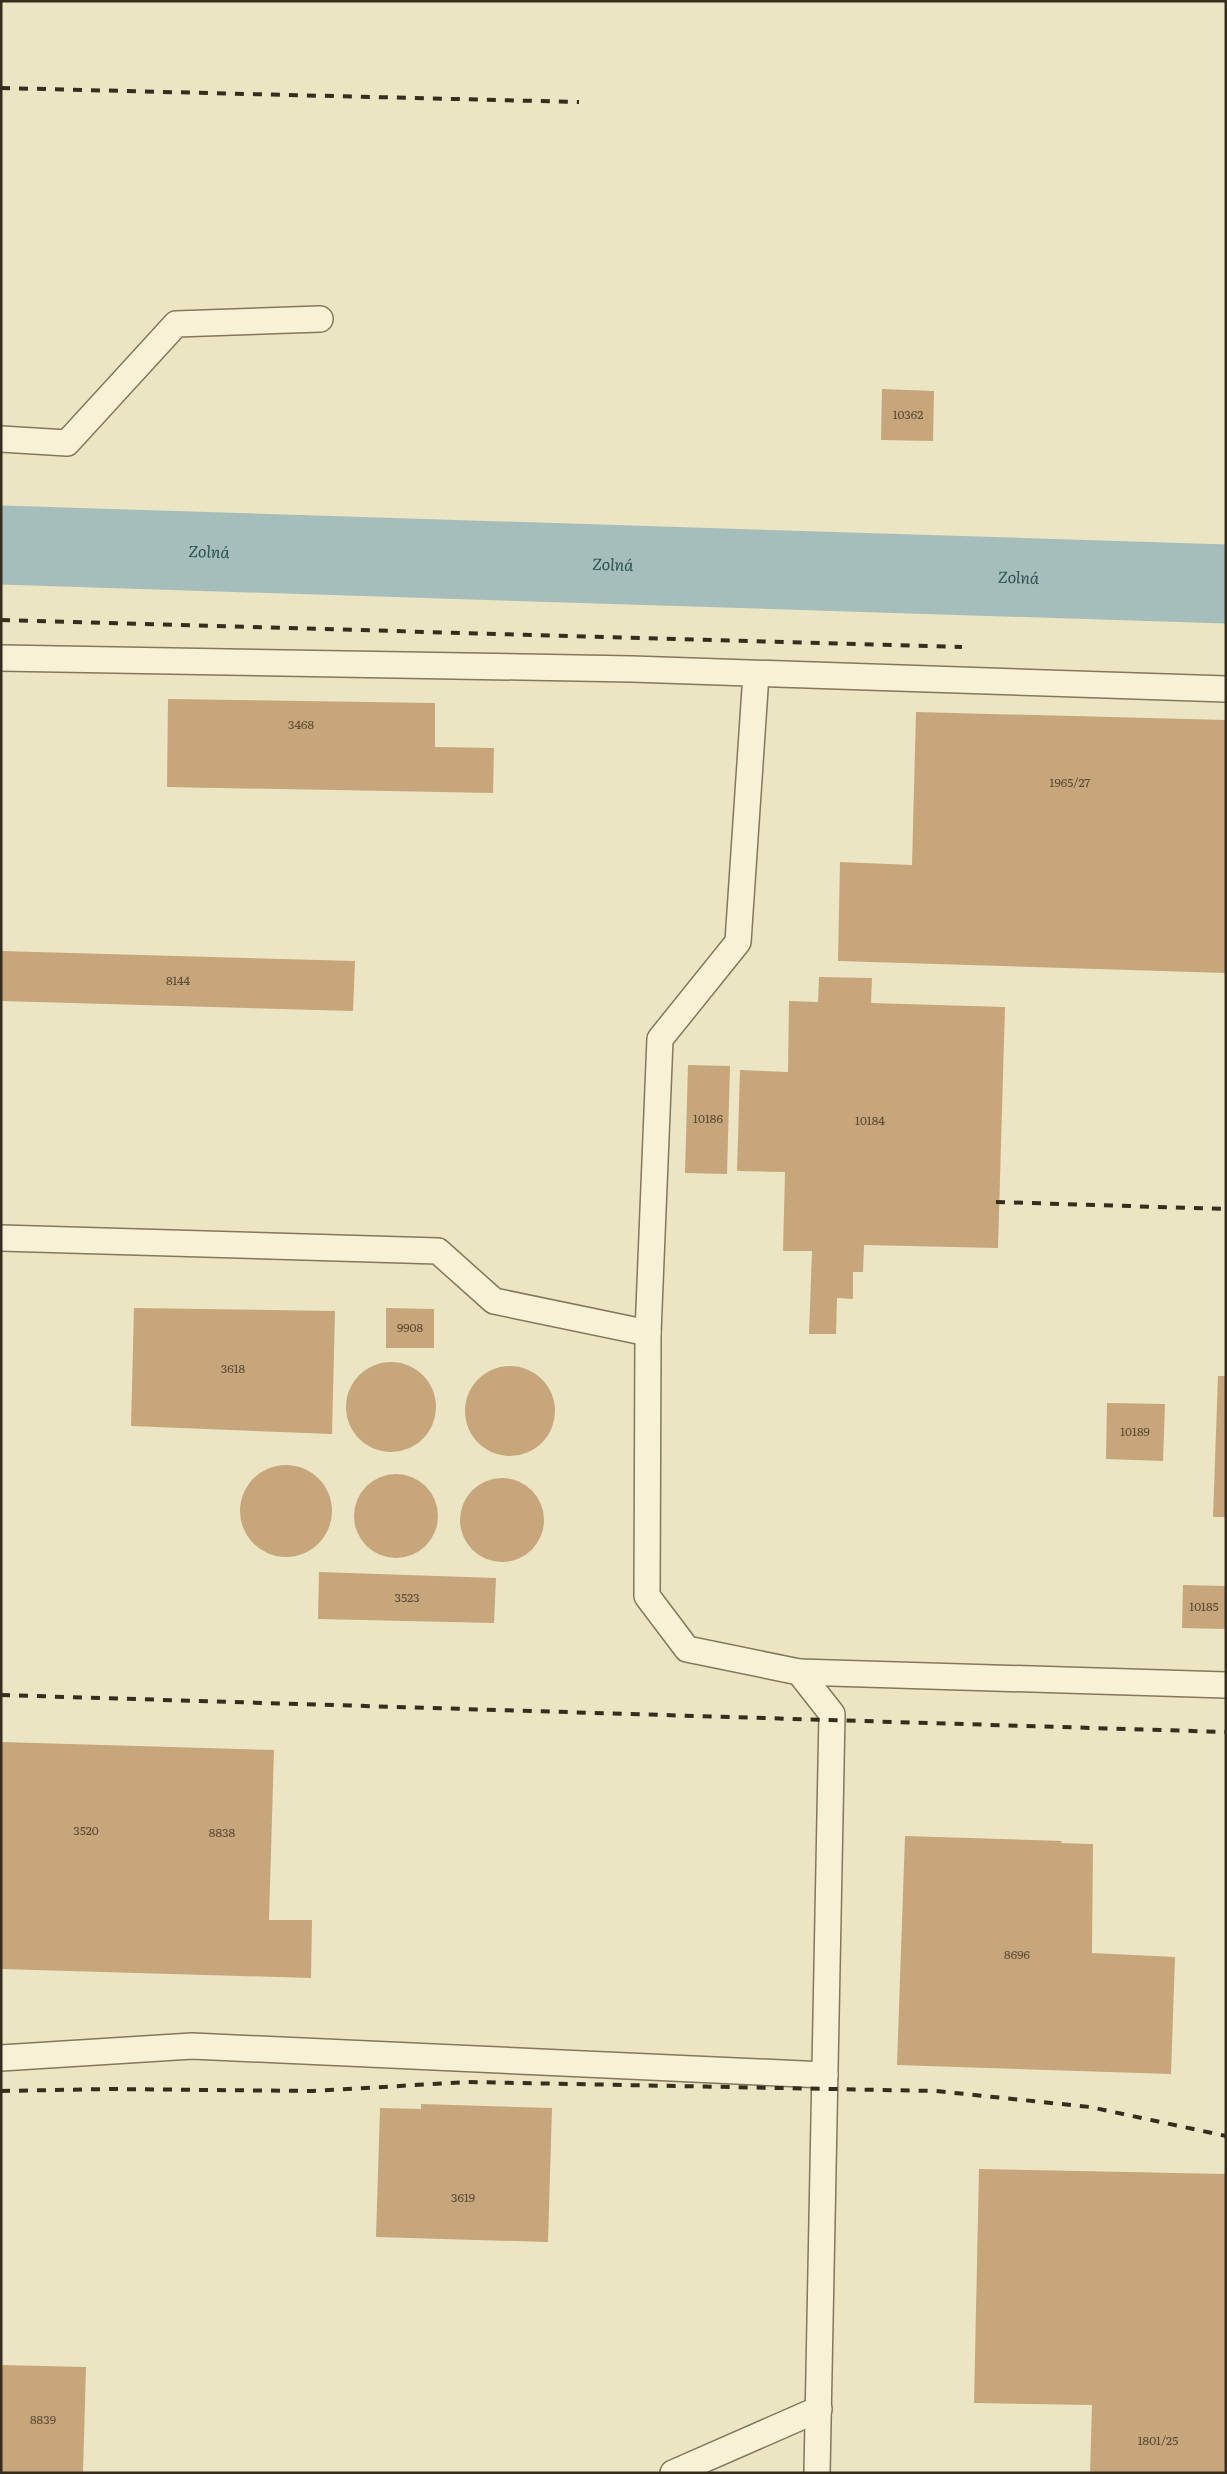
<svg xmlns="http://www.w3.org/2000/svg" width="1227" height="2474" viewBox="0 0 1227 2474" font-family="Literata,serif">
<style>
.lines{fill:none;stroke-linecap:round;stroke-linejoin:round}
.river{stroke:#a5bebb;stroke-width:79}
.building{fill:#c7a67b}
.lane-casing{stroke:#84775b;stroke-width:28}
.lane{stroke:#f7f2d6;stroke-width:25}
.rail{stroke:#352d1e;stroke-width:4;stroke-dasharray:9 9;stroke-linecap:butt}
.labels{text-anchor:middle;stroke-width:4;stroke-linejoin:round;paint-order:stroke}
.number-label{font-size:12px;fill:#5a4b35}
.water-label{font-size:16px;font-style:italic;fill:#2e5154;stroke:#f3efd2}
</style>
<rect width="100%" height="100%" fill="#ebe5c3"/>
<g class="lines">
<path class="river" id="s1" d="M 1,545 L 1226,584"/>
</g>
<g class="building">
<polygon points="882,389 934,391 933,441 881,440"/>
<polygon points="168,699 435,703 435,747 494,748 493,793 167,787"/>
<polygon points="916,712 1226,720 1226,973 838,961 840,862 912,865"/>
<polygon points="1,951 355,961 353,1011 1,1001"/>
<polygon points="819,977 872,978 871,1003 1005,1007 998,1248 864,1245 863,1272 853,1272 853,1299 837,1298 836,1334 809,1334 812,1251 783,1251 785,1172 737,1171 740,1070 788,1072 789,1001 818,1002"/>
<polygon points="688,1065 730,1066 727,1174 685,1173"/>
<polygon points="134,1308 335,1311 332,1434 131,1426"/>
<polygon points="386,1308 434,1309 434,1348 386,1348"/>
<circle cx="391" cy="1407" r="45"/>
<circle cx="510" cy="1411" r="45"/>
<polygon points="1218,1376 1226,1376 1226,1517 1213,1517"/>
<polygon points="1107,1403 1165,1404 1163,1461 1106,1459"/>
<circle cx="286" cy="1511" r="46"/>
<circle cx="396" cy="1516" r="42"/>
<circle cx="502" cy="1520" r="42"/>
<polygon points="319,1572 496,1578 494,1623 318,1619"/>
<polygon points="1183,1585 1226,1586 1226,1629 1182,1628"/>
<polygon points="1,1742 274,1750 269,1920 312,1920 311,1978 1,1969"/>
<polygon points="905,1836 1062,1841 1061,1843 1093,1844 1092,1953 1175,1957 1171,2074 897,2065"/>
<polygon points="421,2104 552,2108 548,2242 376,2237 380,2108 421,2109"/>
<polygon points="979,2169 1226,2174 1226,2473 1090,2473 1092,2405 974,2403"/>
<polygon points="1,2365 86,2367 83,2473 1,2473"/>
</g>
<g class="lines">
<defs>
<g id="lane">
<polyline points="1,439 67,443 176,324 320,319"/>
<polyline points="1,658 632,669 1226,689"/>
<polyline points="756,674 738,942 660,1039 648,1333 647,1596 687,1649 799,1672 832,1714 817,2473"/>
<polyline points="1,1238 438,1251 494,1301 648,1333"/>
<polyline points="799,1672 1226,1685"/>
<polyline points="1,2058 192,2046 825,2075"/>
<polyline points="673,2473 819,2409"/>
</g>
</defs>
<use href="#lane" class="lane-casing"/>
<use href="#lane" class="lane"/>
<g class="rail">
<polyline points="1,88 579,102"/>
<polyline points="1,620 962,647"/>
<polyline points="996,1202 1226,1209"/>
<polyline points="1,1695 1226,1732"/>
<polyline points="1,2091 110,2089 313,2091 468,2082 936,2091 1090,2107 1226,2136"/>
</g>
</g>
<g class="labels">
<g class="number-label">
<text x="908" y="419">10362</text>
<text x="301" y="729">3468</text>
<text x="1070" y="787">1965/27</text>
<text x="178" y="985">8144</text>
<text x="708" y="1123">10186</text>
<text x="870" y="1125">10184</text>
<text x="410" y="1332">9908</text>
<text x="233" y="1373">3618</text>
<text x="1135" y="1436">10189</text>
<text x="407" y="1602">3523</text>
<text x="1204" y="1611">10185</text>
<text x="86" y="1835">3520</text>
<text x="222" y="1837">8838</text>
<text x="1017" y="1959">8696</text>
<text x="463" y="2202">3619</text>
<text x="43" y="2424">8839</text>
<text x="1158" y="2445">1801/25</text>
</g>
<g class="water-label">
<text dy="6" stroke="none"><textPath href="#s1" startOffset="208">Zolná</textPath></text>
<text dy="6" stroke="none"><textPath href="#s1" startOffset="612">Zolná</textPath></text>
<text dy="6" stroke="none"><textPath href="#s1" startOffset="1018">Zolná</textPath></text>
</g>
</g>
<rect width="1227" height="2474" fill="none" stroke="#352d1e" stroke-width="5"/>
</svg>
